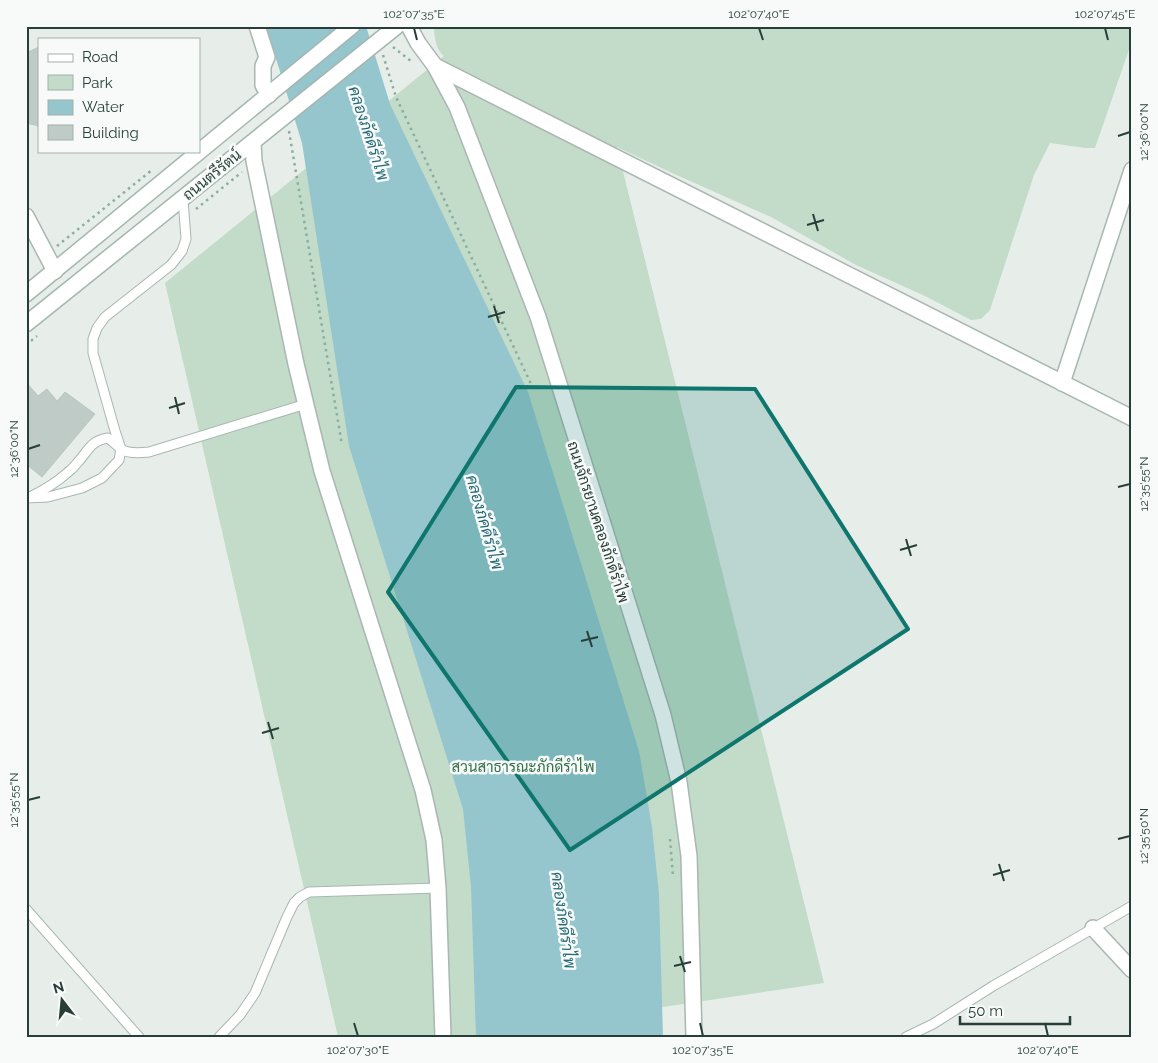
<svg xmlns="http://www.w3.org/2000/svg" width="1158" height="1063" viewBox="0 0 1158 1063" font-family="Raleway,Sarabun,sans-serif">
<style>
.green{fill:#c2dcc9}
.water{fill:#95c6cd}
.building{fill:#bfcbc6;stroke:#bac7c1}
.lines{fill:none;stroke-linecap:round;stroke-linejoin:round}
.lane-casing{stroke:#aab6b1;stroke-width:11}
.street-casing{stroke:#aab6b1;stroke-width:18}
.secondary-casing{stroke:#a3b6af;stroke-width:18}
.path{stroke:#8aaea2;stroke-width:2.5;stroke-dasharray:2.5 4;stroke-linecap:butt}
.lane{stroke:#fff;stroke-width:9}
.street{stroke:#fff;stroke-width:15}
.secondary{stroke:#fff;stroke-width:15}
.marked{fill:#0f766e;fill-opacity:0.2;stroke:#0f766e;stroke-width:4;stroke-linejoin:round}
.ticks{fill:none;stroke:#273f38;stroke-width:2}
.labels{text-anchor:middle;stroke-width:5;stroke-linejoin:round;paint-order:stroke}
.street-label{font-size:15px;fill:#273f38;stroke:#f7faf9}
.park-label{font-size:15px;fill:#35724b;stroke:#f7faf9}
.water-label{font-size:16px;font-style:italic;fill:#266a75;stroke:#f7faf9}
.neatline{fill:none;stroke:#273f38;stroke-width:2}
.ticks-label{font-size:12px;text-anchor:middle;fill:#273f38}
</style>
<rect width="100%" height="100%" fill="#e7eeea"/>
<path class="green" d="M 434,26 L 1132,26 L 1132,41 L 1095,148 L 1085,148 L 1050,143 L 1034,175 L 990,310 L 981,319 L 971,320 L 925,296 L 856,265 L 771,217 L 672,173 L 617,147 L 824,983 L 462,1037 L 338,1037 L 165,283 L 444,56 C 436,51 434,36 434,26 Z"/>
<polygon class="water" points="266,26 366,26 390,104 528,392 639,751 652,827 659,894 663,1037 476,1037 471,887 463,809 349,446 302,143"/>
<g class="building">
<polygon points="39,47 39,126 26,123 26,53"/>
<polygon points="26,382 38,396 47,389 57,401 65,392 95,414 42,477 26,464"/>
</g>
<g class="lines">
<defs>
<g id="lane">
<path d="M 30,497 C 44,490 56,483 67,473 C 71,470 75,466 78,462 C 89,450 90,441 108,438 C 112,441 116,445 121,449 C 128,454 140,453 149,452 L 306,404"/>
<polyline points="26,498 48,497 82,488 102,478 119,460 121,449 115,431 93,353 93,339 97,328 105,317 171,265 182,251 186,239 183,199"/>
<polyline points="26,909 139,1037"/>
<polyline points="219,1037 240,1015 255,993 287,917 294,903 300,897 309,892 438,888"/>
<polyline points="906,1037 933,1024 993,986 1132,906"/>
</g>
<g id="street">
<polyline points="257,26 267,57 263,66 263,85 269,95"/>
<polyline points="409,26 418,43 435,66 1132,418"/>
<polyline points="435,66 457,107 538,317 663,715 679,782 689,856 694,1037"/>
<polyline points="253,142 254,161 296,364 322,471 423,790 434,840 438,888 443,1037"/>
<polyline points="26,216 55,271"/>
<polyline points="1062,383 1132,170"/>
<polyline points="1093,928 1132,970"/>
</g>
<g id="secondary">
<polyline points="26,294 352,26"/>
<polyline points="26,324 397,26"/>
</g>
</defs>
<use href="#lane" class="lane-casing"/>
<use href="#street" class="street-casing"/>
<use href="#secondary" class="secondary-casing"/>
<g class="path">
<polyline points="393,47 412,62"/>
<polyline points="383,55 396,97 532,386"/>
<polyline points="289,131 342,445"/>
<polyline points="196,209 242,172"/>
<polyline points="57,246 152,170"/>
<polyline points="26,270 31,266"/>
<polyline points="26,345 37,336"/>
<polyline points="670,839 673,876"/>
</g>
<use href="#lane" class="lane"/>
<use href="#street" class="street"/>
<use href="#secondary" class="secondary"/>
</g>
<path class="marked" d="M 516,387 L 755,389 L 908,629 L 570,850 L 388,592 Z"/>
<path class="ticks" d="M 414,28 L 417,40M 759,28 L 763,40M 1105,28 L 1108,40M 1118,136 L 1130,132M 813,214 L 818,231M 807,225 L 824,220M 494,306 L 499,323M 488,317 L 505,312M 175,397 L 179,414M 169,408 L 185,403M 28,449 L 40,445M 1118,487 L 1130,484M 906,539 L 911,556M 900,550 L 917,545M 587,631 L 592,647M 581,641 L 598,637M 268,722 L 273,739M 262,733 L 279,728M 28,800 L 40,797M 1118,839 L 1130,836M 999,864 L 1004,881M 993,875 L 1010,870M 680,956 L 685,972M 674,966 L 691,962M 354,1023 L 358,1036M 700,1023 L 703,1036M 1045,1023 L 1048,1036"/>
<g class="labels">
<g class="street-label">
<text transform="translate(212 175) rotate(-39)" y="5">ถนนตรีรัตน์</text>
<text transform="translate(598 522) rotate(72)" y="5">ถนนจักรยานคลองภักดีรำไพ</text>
</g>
<g class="park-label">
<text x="523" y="772">สวนสาธารณะภักดีรำไพ</text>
</g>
<g class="water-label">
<text transform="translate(369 133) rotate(72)" y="6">คลองภัคดีรำไพ</text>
<text transform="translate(485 522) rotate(74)" y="6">คลองภัคดีรำไพ</text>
<text transform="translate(564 920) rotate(82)" y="6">คลองภัคดีรำไพ</text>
</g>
</g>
<rect width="1158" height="1063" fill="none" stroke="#f7faf9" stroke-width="55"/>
<rect x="38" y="38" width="162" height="115" fill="#f7faf9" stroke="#a4afac"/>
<rect x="48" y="54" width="25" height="8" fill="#ffffff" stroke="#a4afac"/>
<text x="82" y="62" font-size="15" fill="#273f38">Road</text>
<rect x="48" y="75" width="25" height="15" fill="#c2dcc9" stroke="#a4afac"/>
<text x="82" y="88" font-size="15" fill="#273f38">Park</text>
<rect x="48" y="100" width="25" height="15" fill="#95c6cd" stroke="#a4afac"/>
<text x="82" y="112" font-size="15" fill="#273f38">Water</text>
<rect x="48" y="125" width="25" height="15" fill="#bfcbc6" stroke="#a4afac"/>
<text x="82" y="138" font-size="15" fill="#273f38">Building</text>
<g transform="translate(62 1000) rotate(344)" stroke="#f7faf9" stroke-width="4" paint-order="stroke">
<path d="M0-4L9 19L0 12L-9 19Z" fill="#273f38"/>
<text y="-8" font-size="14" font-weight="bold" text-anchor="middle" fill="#273f38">N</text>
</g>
<path d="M960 1016v8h110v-8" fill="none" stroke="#273f38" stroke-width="2.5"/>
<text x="968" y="1016" font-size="15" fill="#273f38" stroke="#f7faf9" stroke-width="4" paint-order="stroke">50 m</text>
<rect x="28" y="28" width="1102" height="1008" class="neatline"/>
<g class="ticks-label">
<text x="414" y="18">102°07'35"E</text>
<text x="759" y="18">102°07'40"E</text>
<text x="1105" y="18">102°07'45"E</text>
<text transform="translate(1144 132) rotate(-90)" y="4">12°36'00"N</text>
<text transform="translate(14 449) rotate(-90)" y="4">12°36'00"N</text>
<text transform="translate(1144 484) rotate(-90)" y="4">12°35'55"N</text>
<text transform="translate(14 800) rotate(-90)" y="4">12°35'55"N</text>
<text transform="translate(1144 836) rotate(-90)" y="4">12°35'50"N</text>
<text x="358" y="1054">102°07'30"E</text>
<text x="703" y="1054">102°07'35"E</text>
<text x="1048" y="1054">102°07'40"E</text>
</g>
</svg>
